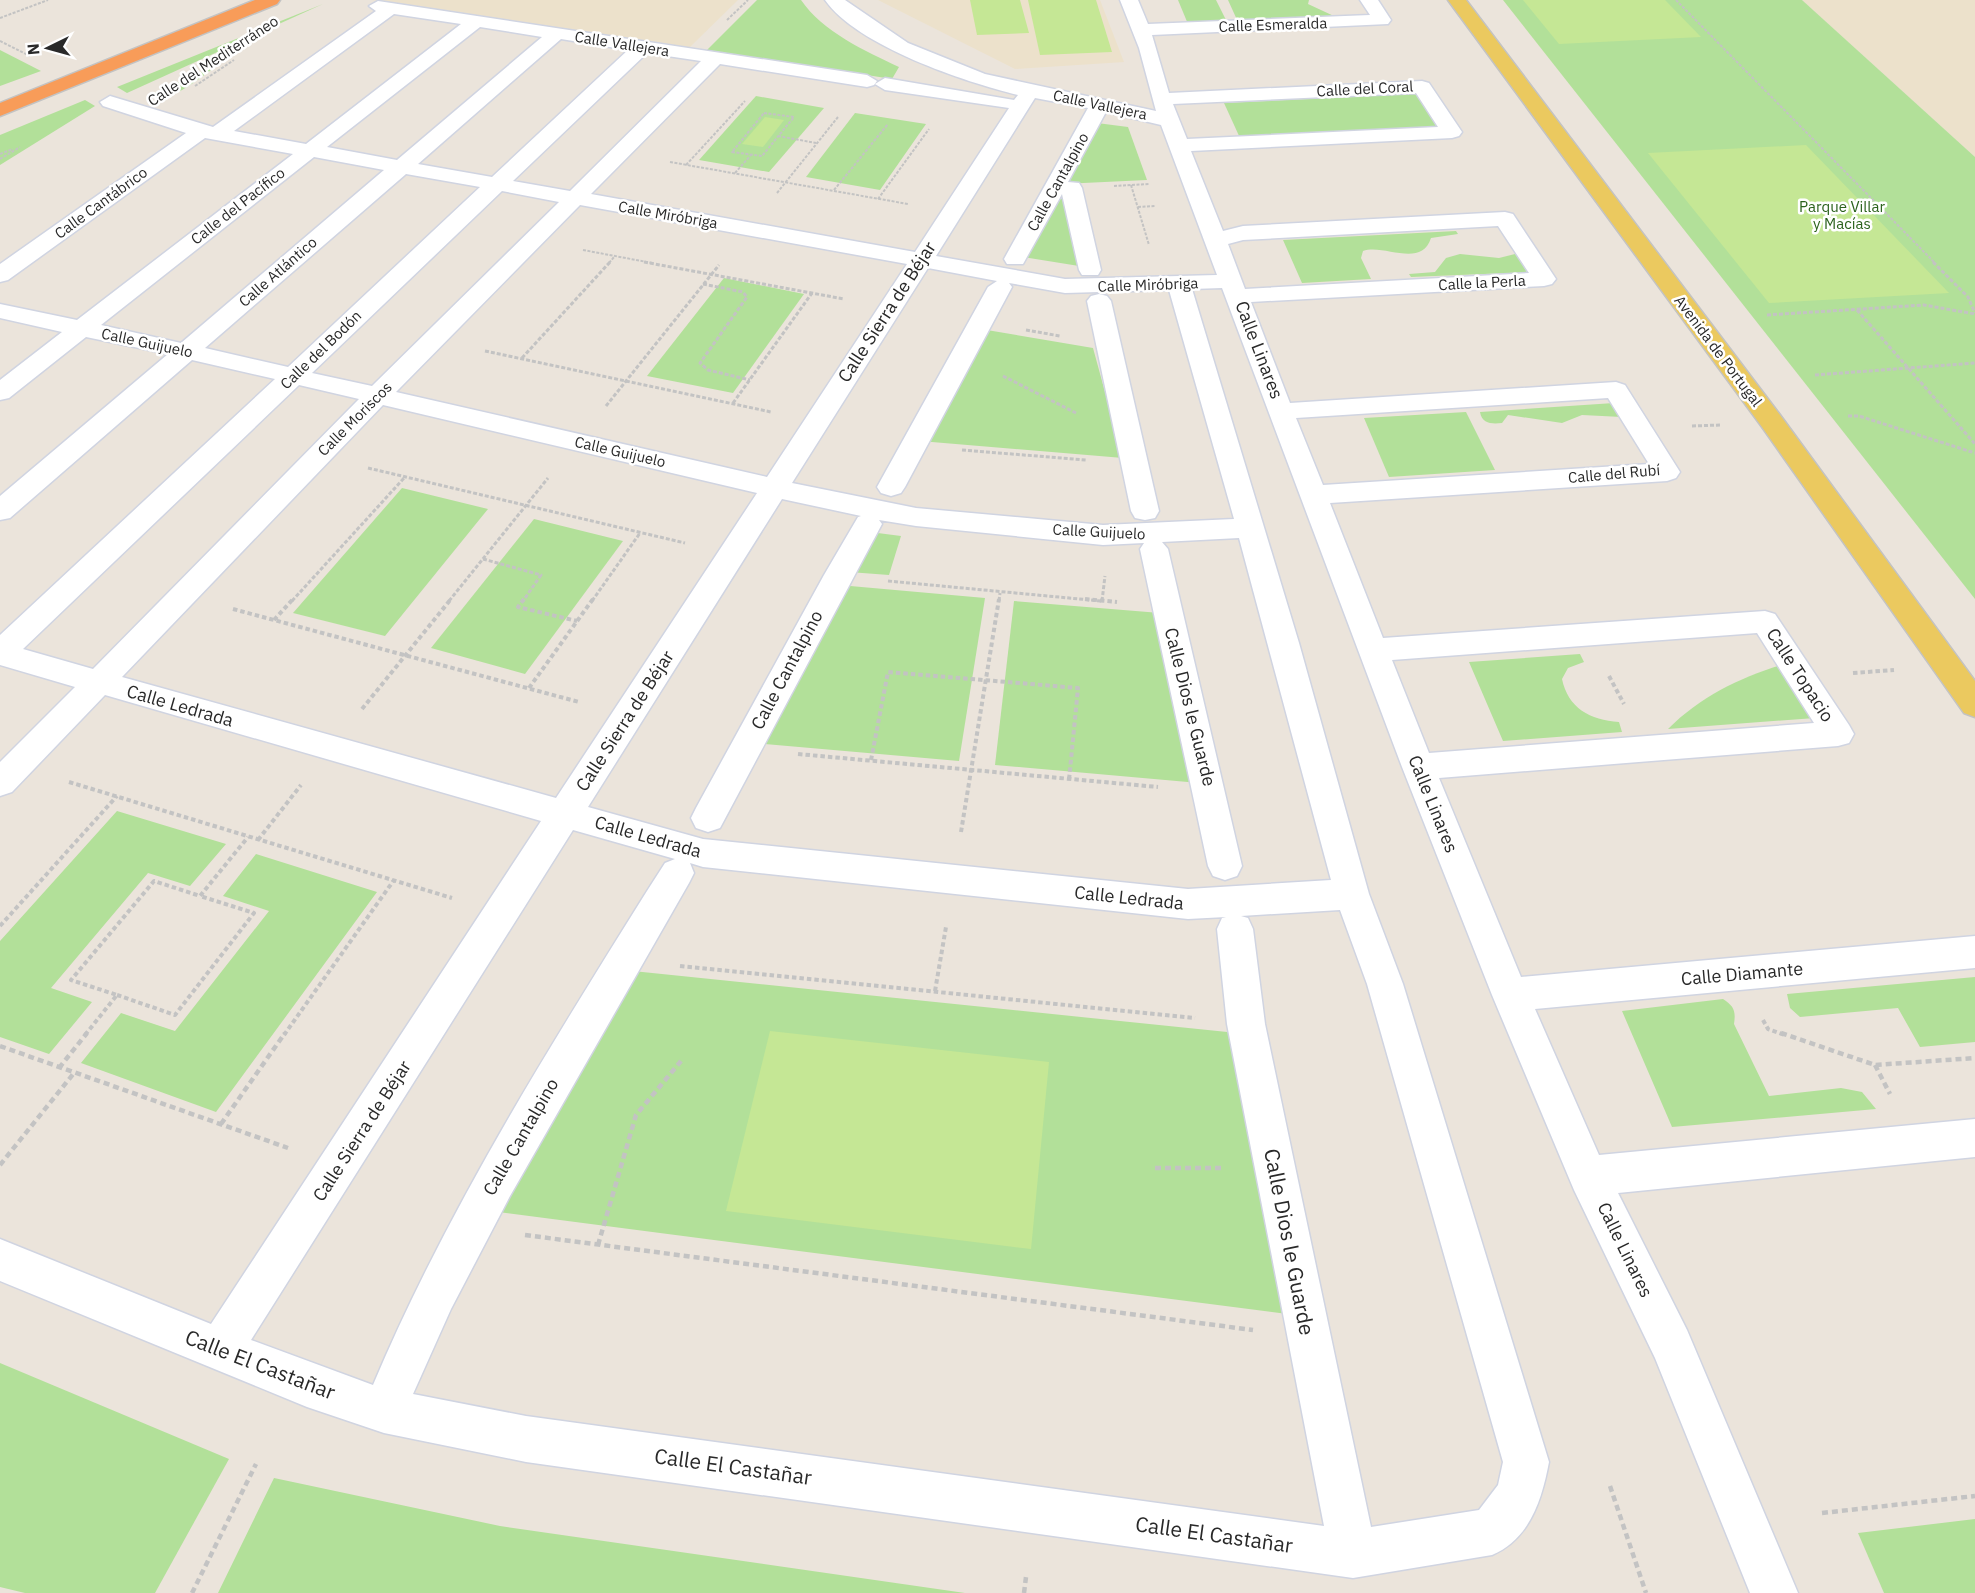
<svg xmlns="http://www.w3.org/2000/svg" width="1975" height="1593" viewBox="0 0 1975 1593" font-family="'IBM Plex Sans',sans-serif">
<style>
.education{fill:#ece1cb}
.green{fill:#b2e099}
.pitch{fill:#c5e795}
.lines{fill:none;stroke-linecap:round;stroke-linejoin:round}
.minor-casing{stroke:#d0d4e1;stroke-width:3}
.major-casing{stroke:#c3c3c3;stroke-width:3}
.highway-casing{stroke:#c3c3c3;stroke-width:3}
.path-far3{stroke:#c3c3c3;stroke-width:2;stroke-dasharray:3 1.5;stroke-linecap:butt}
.path-far2{stroke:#c3c3c3;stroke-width:3;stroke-dasharray:4 2;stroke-linecap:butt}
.path-far1{stroke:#c3c3c3;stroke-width:4;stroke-dasharray:4.5 3;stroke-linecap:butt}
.path{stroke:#c3c3c3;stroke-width:4.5;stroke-dasharray:6 4;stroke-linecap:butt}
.minor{fill:#fff;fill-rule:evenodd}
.major{fill:#ebc95f;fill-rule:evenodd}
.highway{fill:#f89c59;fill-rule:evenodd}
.labels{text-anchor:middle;stroke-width:5;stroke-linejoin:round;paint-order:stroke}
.far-street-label{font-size:15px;fill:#292929;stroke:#fff}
.far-park-label{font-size:15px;fill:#2b621c;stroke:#fff}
.street-label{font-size:18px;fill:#292929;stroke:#fff}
.near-street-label{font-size:21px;fill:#292929;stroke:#fff}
</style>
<rect width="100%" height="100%" fill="#ebe4db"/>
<g class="education">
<polygon points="372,0 738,0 688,49"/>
<polygon points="878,0 1100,0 1124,62 1015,69"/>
<polygon points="1802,0 1975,0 1975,157"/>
</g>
<g class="green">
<path d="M 757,0 L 801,0 C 823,32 865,51 899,67 L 892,79 L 707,50 Z"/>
<polygon points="1178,0 1216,0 1227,22 1188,24"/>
<polygon points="1228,0 1309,0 1308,4 1336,17 1238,22"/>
<polygon points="1503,0 1802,0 1975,157 1975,599"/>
<polygon points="323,4 127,93 117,87"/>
<polygon points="0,50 41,71 0,86"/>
<path d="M 218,65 C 204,74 167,107 152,96 L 154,93 Z"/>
<polygon points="1418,94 1440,128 1240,138 1224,103"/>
<polygon points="756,96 824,108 769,172 699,160"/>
<polygon points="85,100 95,106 0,165 0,135"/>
<polygon points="855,113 926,124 880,190 806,177"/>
<polygon points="1097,123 1128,127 1147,180 1062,184"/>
<polygon points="1061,191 1079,266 1023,257"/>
<path d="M 1456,231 L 1458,234 L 1431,238 C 1421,269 1383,243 1363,251 L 1361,258 L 1371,279 L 1302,283 L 1283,240 Z"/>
<polygon points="1460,254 1499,258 1515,254 1519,256 1529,272 1411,277 1409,274 1435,272 1446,258"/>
<polygon points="724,278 804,294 733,393 647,376"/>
<polygon points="981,329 1093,348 1123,458 920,441"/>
<path d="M 1614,403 L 1622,417 L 1582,415 L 1562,423 L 1508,415 L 1502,423 C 1492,424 1482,424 1480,412 Z"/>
<polygon points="1466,412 1495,470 1389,477 1364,418"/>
<polygon points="402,488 488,509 385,636 293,613"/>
<polygon points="534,519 623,541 525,674 431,648"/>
<polygon points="870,532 901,536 889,575 849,572"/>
<polygon points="839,585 985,598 959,761 752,743"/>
<polygon points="1014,601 1160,613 1199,783 995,765"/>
<path d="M 1580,654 L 1584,662 L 1568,668 L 1562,679 C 1568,708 1590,720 1619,722 L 1622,732 L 1503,741 L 1469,662 Z"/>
<path d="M 1781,665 L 1815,718 L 1668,729 C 1700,697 1739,678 1781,665 Z"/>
<polygon points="117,811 226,844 190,886 148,873 51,988 92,1002 49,1054 0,1037 0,941"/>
<polygon points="256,854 377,892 216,1112 81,1063 121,1013 175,1031 269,911 223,896"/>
<polygon points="623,970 1237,1033 1295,1315 490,1211"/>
<polygon points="1975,977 1975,1042 1920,1047 1898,1008 1800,1017 1790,1008 1787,994"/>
<path d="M 1723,999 C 1734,1006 1736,1011 1734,1024 L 1769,1096 L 1841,1088 L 1862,1092 L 1876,1109 L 1672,1127 L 1622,1011 Z"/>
<polygon points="0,1363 229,1459 155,1593 25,1593 0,1587"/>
<polygon points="274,1478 500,1526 965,1593 218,1593"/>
<polygon points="1975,1519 1975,1593 1884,1593 1858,1533"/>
</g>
<g class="pitch">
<polygon points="970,0 1020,0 1029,33 977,35"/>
<polygon points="1028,0 1096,0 1112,52 1040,55"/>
<polygon points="1523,0 1665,0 1701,37 1559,44"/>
<polygon points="765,117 784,120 763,147 742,144"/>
<polygon points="1806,145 1949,293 1769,303 1648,153"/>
<polygon points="770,1031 1049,1062 1031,1249 726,1211"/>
</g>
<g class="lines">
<defs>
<g id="minor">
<path d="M 825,0 L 845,0 L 908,43 L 985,74 L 1156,111 L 1139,48 L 1120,0 L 1138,0 L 1148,24 L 1370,15 L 1360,0 L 1378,0 L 1391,20 L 1388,24 L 1152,35 L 1169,93 L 1422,81 L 1429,83 L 1462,132 L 1459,136 L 1452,138 L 1191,151 L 1223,231 L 1243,226 L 1505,212 L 1513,214 L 1556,279 L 1552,284 L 1544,286 L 1251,302 L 1290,403 L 1616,382 L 1625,385 L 1680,472 L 1676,478 L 1667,481 L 1330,503 L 1383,638 L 1765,611 L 1775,614 L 1849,725 L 1854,734 L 1849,743 L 1838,746 L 1439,778 L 1521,977 L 1975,936 L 1975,968 L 1535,1009 L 1599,1155 L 1975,1119 L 1975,1157 L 1618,1193 L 1687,1330 L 1798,1593 L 1750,1593 L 1655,1358 L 1574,1190 L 1492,995 L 1402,767 L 1222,288 L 1192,289 L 1299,643 L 1369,894 L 1403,984 L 1549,1462 C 1542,1499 1530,1539 1492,1555 L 1353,1578 L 526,1462 L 384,1433 L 307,1407 L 0,1281 L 0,1239 L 211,1324 L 541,821 L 105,695 L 12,792 L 0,796 L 0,762 L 75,687 L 0,665 L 0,635 L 275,379 L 192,360 L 10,518 L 0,520 L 0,496 L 168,354 L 86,337 L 9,398 L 0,400 L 0,380 L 62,332 L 0,318 L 0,304 L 77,320 L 293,154 L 205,138 L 8,280 L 0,282 L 0,264 L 186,133 L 103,106 L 100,102 L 110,96 L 213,127 L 376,11 L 369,6 L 378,1 L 867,75 L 877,81 L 874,85 L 867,87 L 720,64 L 591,194 L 915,252 L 1009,108 L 885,90 L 875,84 L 885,78 L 1014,100 L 1018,95 C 965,82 857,46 825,0 ZM 394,14 L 461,24 L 306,144 L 234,131 ZM 480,27 L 542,37 L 397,160 L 327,147 ZM 561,39 L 628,50 L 492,177 L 418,164 ZM 647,53 L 701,61 L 570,191 L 513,181 ZM 1416,93 L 1438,127 L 1187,139 L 1173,104 ZM 1035,98 L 1088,108 L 1004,259 L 1007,264 L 1023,264 L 1062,194 L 1079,270 L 1082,275 L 1098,275 L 1101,270 L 1082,188 L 1079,183 L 1068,182 L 1106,112 L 1161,125 L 1217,275 L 1065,279 L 936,256 ZM 314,157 L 384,170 L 181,343 L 101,325 ZM 406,174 L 480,187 L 288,367 L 205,348 ZM 502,191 L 559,202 L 372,386 L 312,373 ZM 580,205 L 907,264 L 767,477 L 396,392 ZM 1498,226 L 1529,273 L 1245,289 L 1228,244 L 1243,240 ZM 928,268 L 997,281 L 988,287 L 877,487 L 881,493 L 891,496 L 901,493 L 905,487 L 1012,287 L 1009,283 L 1065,293 L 1169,290 L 1234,519 L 1103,525 L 916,508 L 792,483 ZM 299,385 L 359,399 L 93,669 L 23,649 ZM 1608,398 L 1649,464 L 1323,485 L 1296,418 ZM 383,405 L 757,493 L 556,798 L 122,677 ZM 782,499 L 861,516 L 858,517 L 824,575 L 696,808 L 691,818 L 696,828 L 708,832 L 720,828 L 882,524 L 879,520 L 916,526 L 1103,545 L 1144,543 L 1140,549 L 1208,866 L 1213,876 L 1225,880 L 1237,876 L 1242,866 L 1168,549 L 1162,542 L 1239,538 L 1331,880 L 1188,889 L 703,839 L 588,807 ZM 1757,633 L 1814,723 L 1429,753 L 1392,660 ZM 573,830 L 675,859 L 665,863 L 647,891 C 547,1051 446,1212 373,1385 L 251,1340 ZM 690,863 L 703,867 L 1188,919 L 1226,917 L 1222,918 L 1217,929 L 1227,1024 L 1324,1526 L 526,1416 L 413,1394 L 451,1309 L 510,1196 L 689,883 L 694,873 ZM 1340,910 L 1367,984 L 1503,1462 L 1498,1485 L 1479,1510 L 1371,1527 L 1265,1024 L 1253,929 L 1248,918 L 1241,916 Z"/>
<polygon points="1099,294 1107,296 1111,301 1159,511 1155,518 1145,520 1135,518 1131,511 1087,301 1091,296"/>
</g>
<polygon id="major" points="1448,0 1466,0 1780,415 1975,681 1975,717 1964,713 1762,427"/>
<polygon id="highway" points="255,0 280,0 277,4 0,116 0,103"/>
</defs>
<use href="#minor" class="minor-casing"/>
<use href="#major" class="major-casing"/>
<use href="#highway" class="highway-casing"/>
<g class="path-far3">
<polyline points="1676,0 1935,263"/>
<polyline points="0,18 48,0"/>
<polyline points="727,20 748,0"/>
<polyline points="0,41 30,56"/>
<polyline points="195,86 234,60"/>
<polygon points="764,113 794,117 762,156 732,152"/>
<polyline points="778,136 816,143"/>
<polyline points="0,154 13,149"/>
<polyline points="0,159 20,147"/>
<polyline points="670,162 908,204"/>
<polyline points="686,165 745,101"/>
<polyline points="735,173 751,155"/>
<polyline points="1131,185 1149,245"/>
<polyline points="1114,186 1149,184"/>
<polyline points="834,190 888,124"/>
<polyline points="777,193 838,117"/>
<polyline points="878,199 929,129"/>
<polyline points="1138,207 1156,206"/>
<polyline points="583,250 652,263"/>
<polyline points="609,263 614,257"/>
</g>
<g class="path-far2">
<polyline points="644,262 844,299"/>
<polyline points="1933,262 1968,297 1975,313"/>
<polyline points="703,284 743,292 747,297 700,363 708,370 750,380"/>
<polyline points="1857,310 1975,444"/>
<polyline points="1767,315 1924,305 1975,314"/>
<polyline points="1026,330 1060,336"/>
<polyline points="485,351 771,412"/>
<polyline points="522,358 610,262"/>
<polyline points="1815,375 1975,363"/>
<polyline points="1003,376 1076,413"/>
<polyline points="733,403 812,293"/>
<polyline points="606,406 719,265"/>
<polyline points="1848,416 1859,416 1975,453"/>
<polyline points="1692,426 1720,425"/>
<polyline points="962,450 1086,460"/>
<polyline points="368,468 685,543"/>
<polyline points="483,559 541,575 523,601"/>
<polyline points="888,581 1101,601"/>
<polyline points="292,601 405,477"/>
<polyline points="449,601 548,478"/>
<polyline points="592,601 640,533"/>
<polyline points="999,601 1000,593"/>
<polyline points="1102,601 1105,576"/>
</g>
<g class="path-far1">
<polyline points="524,599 518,607 577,621"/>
<polyline points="1085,599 1117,602"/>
<polyline points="233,609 579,702"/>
<polyline points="274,620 293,599"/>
<polyline points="1853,673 1894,670"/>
<polyline points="1609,676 1624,704"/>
<polyline points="529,688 593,599"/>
<polyline points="362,709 451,599"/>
<polyline points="798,754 1158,787"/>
<polyline points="871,760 888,672 1078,688 1069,780"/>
<polyline points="69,782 452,898"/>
<polyline points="961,832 999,599"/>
<polyline points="258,840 301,785"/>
<polyline points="0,926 117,796"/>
<polyline points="680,966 1195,1018"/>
<polyline points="935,991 946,927"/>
<polyline points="117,995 175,1015 254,913 200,896"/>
<polyline points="1763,1020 1768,1029 1785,1035"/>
<polyline points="85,1035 117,995 71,980 154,881 200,896 248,837"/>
<polyline points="284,1035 394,880"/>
</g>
<g class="path">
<polyline points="1781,1033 1875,1065 1975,1058"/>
<polyline points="0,1046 288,1148"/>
<polyline points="1875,1065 1890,1094"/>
<polyline points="59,1068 87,1033"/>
<polyline points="221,1124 285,1033"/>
<polyline points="0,1165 74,1073"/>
<polyline points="1155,1168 1222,1168"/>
<polyline points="525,1235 1253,1330"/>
<polyline points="598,1245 636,1115 681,1061"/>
<polyline points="1610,1486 1646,1593"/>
<polyline points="1822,1513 1975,1496"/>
<polyline points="192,1593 256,1464"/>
<polyline points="1024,1593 1026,1577"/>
</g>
<use href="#minor" class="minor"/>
<use href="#major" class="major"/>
<use href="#highway" class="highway"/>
</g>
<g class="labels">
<g class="far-street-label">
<text transform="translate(1273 25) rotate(-2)" y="5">Calle Esmeralda</text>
<text transform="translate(622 44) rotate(9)" y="5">Calle Vallejera</text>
<text transform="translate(213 61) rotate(-33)" y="5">Calle del Mediterráneo</text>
<text transform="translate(1365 89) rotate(-3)" y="5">Calle del Coral</text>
<text transform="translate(1100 105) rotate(12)" y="5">Calle Vallejera</text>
<text transform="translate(1058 182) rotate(-61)" y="5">Calle Cantalpino</text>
<text transform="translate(101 203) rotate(-36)" y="5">Calle Cantábrico</text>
<text transform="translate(238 206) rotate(-38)" y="5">Calle del Pacífico</text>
<text transform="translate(668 215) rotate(10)" y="5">Calle Miróbriga</text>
<text transform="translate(278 272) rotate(-41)" y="5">Calle Atlántico</text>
<text transform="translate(1482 283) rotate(-3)" y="5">Calle la Perla</text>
<text transform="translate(1148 285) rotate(-2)" y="5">Calle Miróbriga</text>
<text transform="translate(147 343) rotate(12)" y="5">Calle Guijuelo</text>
<text transform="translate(321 350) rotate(-44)" y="5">Calle del Bodón</text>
<text transform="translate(1718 351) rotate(53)" y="5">Avenida de Portugal</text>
<text transform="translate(355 419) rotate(-45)" y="5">Calle Moriscos</text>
<text transform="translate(620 452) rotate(13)" y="5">Calle Guijuelo</text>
<text transform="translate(1614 474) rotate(-5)" y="5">Calle del Rubí</text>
<text transform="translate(1099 532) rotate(3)" y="5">Calle Guijuelo</text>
</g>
<g class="far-park-label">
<text x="1842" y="212">Parque Villar<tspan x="1842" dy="17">y Macías</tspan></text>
</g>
<g class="street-label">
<text transform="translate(887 312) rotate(-57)" y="6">Calle Sierra de Béjar</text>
<text transform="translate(1259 350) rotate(69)" y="6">Calle Linares</text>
<text transform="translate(787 670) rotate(-62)" y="6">Calle Cantalpino</text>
<text transform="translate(1800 675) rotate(57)" y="6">Calle Topacio</text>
<text transform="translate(180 706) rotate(16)" y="6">Calle Ledrada</text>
<text transform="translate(1190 707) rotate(76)" y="6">Calle Dios le Guarde</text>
<text transform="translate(625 721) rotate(-57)" y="6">Calle Sierra de Béjar</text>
<text transform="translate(1433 804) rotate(68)" y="6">Calle Linares</text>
<text transform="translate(648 837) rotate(16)" y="6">Calle Ledrada</text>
<text transform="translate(1129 898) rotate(6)" y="6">Calle Ledrada</text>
<text transform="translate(1742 974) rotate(-5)" y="6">Calle Diamante</text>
<text transform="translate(362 1131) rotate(-57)" y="6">Calle Sierra de Béjar</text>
<text transform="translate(521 1137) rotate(-60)" y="6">Calle Cantalpino</text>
<text transform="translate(1625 1250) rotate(64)" y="6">Calle Linares</text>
</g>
<g class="near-street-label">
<text transform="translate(1289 1242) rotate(79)" y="7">Calle Dios le Guarde</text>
<text transform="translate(260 1365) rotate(21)" y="7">Calle El Castañar</text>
<text transform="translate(733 1467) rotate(8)" y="7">Calle El Castañar</text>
<text transform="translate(1214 1535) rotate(8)" y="7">Calle El Castañar</text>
</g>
</g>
<g transform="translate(48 48) rotate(265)" stroke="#ffffff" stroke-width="4.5" paint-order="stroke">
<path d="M0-4.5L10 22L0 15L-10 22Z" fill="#292929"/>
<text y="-9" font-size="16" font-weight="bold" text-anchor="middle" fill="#292929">N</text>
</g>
</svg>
